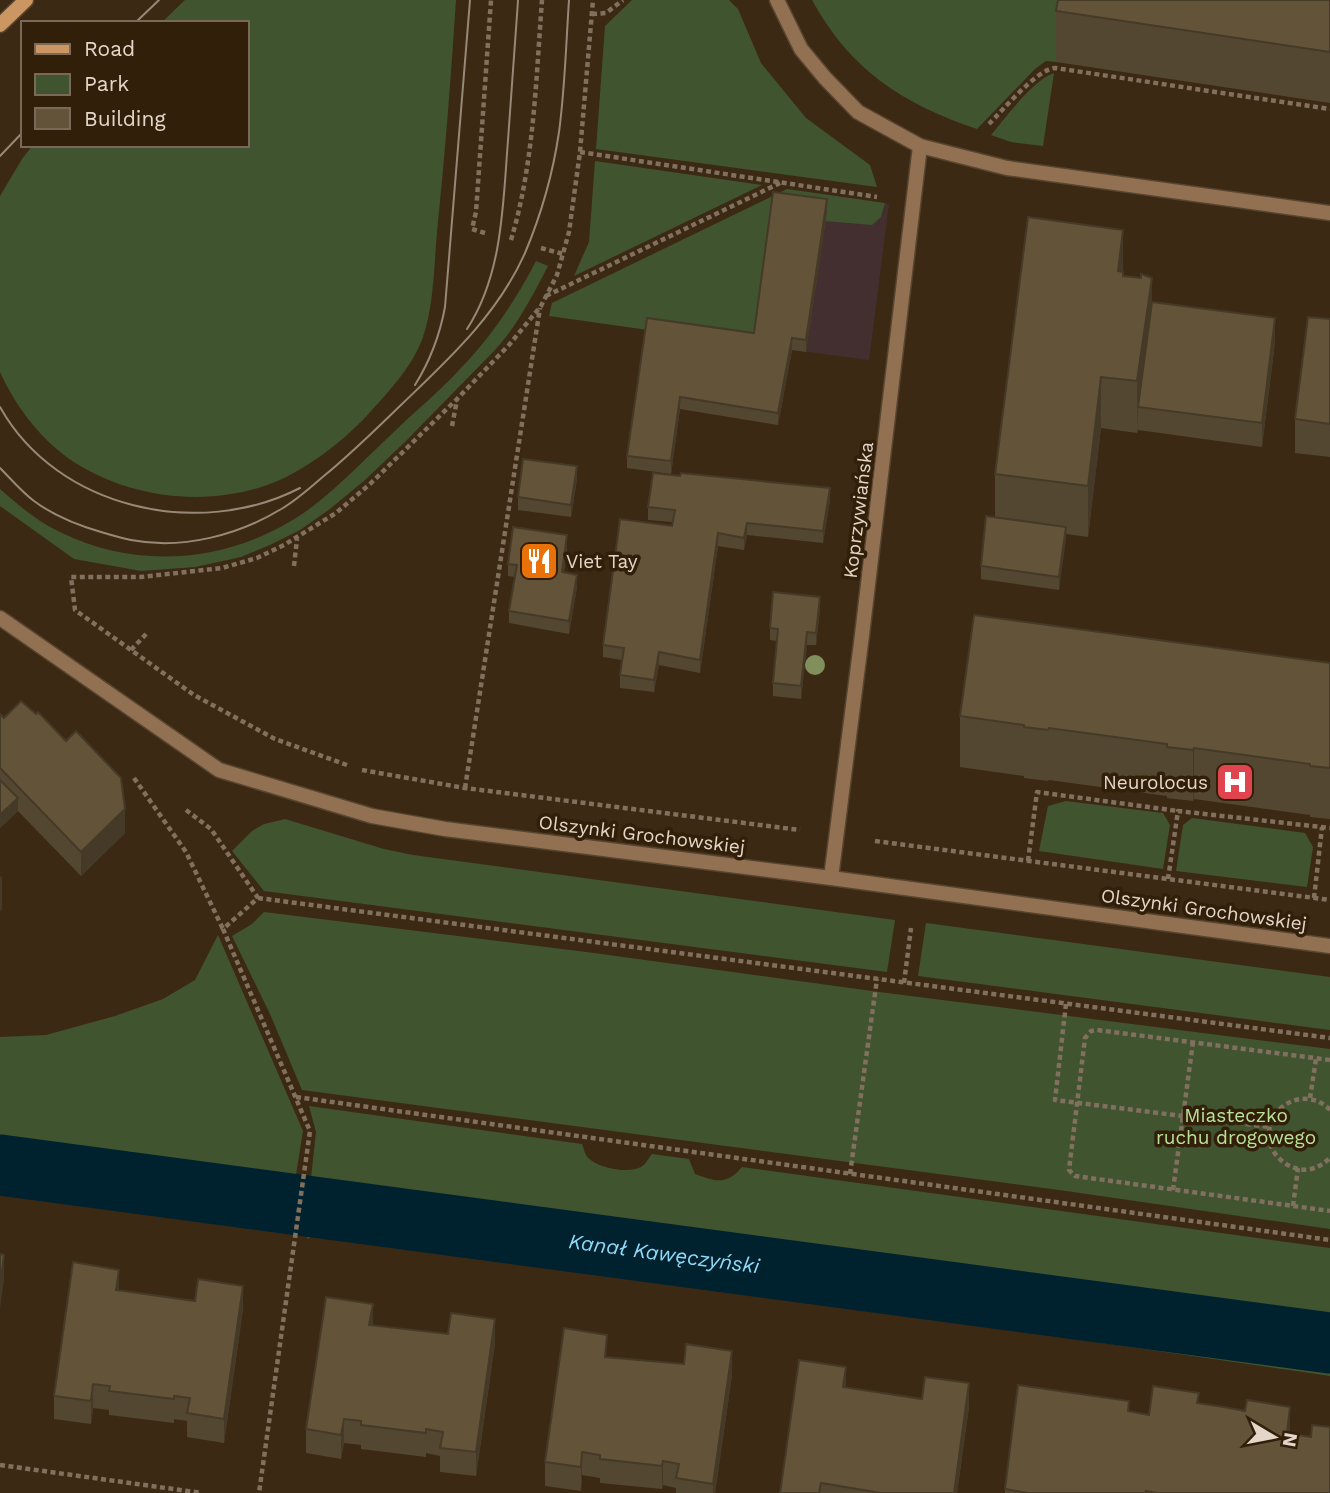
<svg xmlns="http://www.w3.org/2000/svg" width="1330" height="1493" viewBox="0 0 1330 1493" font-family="'Work Sans',sans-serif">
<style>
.industrial{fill:#432f2f}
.green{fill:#405430}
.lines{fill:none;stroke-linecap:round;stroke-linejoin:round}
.canal{stroke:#00222e;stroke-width:61}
.lane-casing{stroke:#574530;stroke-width:17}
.street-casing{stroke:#574530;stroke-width:17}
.secondary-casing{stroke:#574530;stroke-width:17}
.path{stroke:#81705e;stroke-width:4.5;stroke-dasharray:5 3.5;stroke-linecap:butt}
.lane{stroke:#927052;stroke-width:14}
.street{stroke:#927052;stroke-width:14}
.secondary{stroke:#cc9663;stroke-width:14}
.tram{stroke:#988877;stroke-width:2}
.tree{fill:#818f5d}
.wall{fill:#544731}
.shaded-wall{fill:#453a28}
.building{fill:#625339;stroke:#453a28;stroke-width:2}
.labels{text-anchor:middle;stroke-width:7;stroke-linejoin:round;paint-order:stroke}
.street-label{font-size:19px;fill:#e4d7ca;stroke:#311f09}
.poi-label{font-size:19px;fill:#e4d7ca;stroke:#311f09;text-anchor:start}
.park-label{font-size:19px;fill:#b9e399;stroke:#311f09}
.water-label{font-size:21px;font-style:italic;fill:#8fdaf8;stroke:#311f09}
</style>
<rect width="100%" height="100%" fill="#3c2913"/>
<polygon class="industrial" points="885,203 889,204 869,360 754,345 773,204 881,217"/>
<g class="green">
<path d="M 185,0 L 456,0 C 451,77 445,155 437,232 C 434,265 434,305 423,337 C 413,365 392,388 372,410 C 347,438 314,464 280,480 C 213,509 128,500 68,458 C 38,436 15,405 0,372 L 0,196 L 22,159 L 33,145 L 247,145 L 247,23 L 161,23 Z"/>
<polygon points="632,0 729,0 738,9 761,63 806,118 870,165 877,187 596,149 605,26"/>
<path d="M 812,0 L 1065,0 L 1056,62 L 1046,61 L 1035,69 L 977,129 C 903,104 850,70 812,0 Z"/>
<path d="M 1054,73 L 1043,146 L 1011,142 L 991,135 C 1006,117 1033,80 1054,73 Z"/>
<polygon points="595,161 762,185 574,276 589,242"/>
<polygon points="787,189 885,203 881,217 872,225 825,221 754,345 549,316 552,303"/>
<path d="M 536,261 L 548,266 C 533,295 517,326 495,350 L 406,441 L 365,480 L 330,509 L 300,530 L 270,545 L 241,557 L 195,567 L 141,571 L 74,559 L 0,506 L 0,489 C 18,505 38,522 60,532 C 142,573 239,561 312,507 C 343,483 370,454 398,428 C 419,408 441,390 460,369 C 491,337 516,300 536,261 Z"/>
<polygon points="1066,801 1163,813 1170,825 1163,869 1039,851 1048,806"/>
<polygon points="1192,818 1305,833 1313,847 1307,887 1176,871 1183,825"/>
<polygon points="285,819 384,849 413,855 895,920 887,972 264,891 232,851 252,831 264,824"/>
<polygon points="264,912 594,953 887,993 1330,1049 1330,1229 1059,1190 302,1090 270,1014 232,936 252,924"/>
<polygon points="926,923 1330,977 1330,1030 918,976"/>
<polygon points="218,935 303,1131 287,1231 0,1195 0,1037 46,1035 115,1016 163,999 195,980"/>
<path d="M 309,1106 L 582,1144 C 584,1148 584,1152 586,1155 C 594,1168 628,1174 641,1167 C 646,1164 648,1159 652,1154 L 689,1159 L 695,1174 C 716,1182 727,1185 742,1167 L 1330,1248 L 1330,1376 C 1185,1355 1040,1334 894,1313 C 702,1286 509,1262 317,1234 L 307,1239 L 315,1178 L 311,1178 L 316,1132 Z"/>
</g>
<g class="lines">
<path class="canal" id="s1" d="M 0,1165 L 1330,1343"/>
<defs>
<polyline id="lane" points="831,878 862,635 920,146"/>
<g id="street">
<polyline points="777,0 801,49 825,78 858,112 920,146 1007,168 1330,213"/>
<polyline points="0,618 219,770 372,816 445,829 831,878 1330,946"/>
</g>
<polyline id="secondary" points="0,25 26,0"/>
</defs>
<use href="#lane" class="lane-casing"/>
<use href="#street" class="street-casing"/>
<use href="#secondary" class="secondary-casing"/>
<g class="path">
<polyline points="592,14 606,13 623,0"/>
<path d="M 989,124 C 1003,110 1037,69 1055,68 L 1330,109"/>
<polyline points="580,152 877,197"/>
<polyline points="485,233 472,229 476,212 491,0"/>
<path d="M 511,240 C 534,164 536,79 542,0"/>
<polyline points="541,248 563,254"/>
<polyline points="546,296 780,183"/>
<polyline points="452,426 457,400"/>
<polyline points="294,566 297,539"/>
<polyline points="131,650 148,632"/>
<polyline points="347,765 275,739 194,695 75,610 71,577 141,577 222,568 257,558 284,545 336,513 370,484 457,399 509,345 541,306 557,275 569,232 580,152 593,0"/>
<polyline points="362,770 465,788 800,830"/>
<polyline points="134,778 186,852 223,929"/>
<polyline points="465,788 540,308"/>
<polyline points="186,810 211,829 258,898 223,929 310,1131 259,1493"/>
<polyline points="875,841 1330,900"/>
<polyline points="1028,861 1037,792 1178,811"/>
<polyline points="1168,879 1178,811 1330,828"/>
<polyline points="258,898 1330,1038"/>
<polyline points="1314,898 1322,827"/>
<polyline points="904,983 911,928"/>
<polyline points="1066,1004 1055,1100 1270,1127"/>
<polyline points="1330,1060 1097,1030 1091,1031 1085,1038 1069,1170 1075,1176 1330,1211"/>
<polyline points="296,1097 1330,1240"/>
<polyline points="1310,1098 1316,1059"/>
<path d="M 1330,1110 C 1323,1102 1312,1098 1301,1099 C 1281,1101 1265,1121 1270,1142 C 1273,1159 1294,1173 1311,1169 C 1319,1167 1324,1163 1330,1158"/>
<polyline points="850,1174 877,979"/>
<polyline points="1173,1190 1193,1042"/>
<polyline points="1293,1206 1298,1168"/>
<polyline points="0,1465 202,1493"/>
</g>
<use href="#lane" class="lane"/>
<use href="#street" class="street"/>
<use href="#secondary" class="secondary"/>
<g class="tram">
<polyline points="135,23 159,0"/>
<polyline points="0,156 23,132"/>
<path d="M 467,329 C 503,274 503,203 508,140 C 511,94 515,47 518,0"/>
<path d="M 415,385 C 430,361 440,334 445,307 L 470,0"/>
<path d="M 0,407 C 57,509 199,540 300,488"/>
<path d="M 0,468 C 11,479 22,492 34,501 C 54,516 77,525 101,532 C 111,535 121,538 131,540 C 183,550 239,535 283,508 C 298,499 311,487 325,475 C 352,453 377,428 402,404 C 449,359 498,314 525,253 C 541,215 553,173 559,132 C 565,88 566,44 569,0"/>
</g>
</g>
<circle class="tree" cx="815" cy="665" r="10"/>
<g class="wall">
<polygon points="1330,0 1330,103 1056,62 1056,11"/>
<polygon points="827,212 806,352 792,350 778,425 680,409 671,474 627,468 627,456 647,318 754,333"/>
<polygon points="1123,272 1123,276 1152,305 1275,342 1262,447 1138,430 1137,433 1101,428 1088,537 1066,534 1059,590 981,579 981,566 995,518 995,474"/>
<polygon points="1330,319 1330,457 1295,453 1295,419"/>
<polygon points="577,479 571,517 518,510 518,497"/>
<polygon points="830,500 823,543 747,535 744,550 718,546 700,673 659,665 654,692 620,688 620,675 622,660 603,657 603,645 672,526 673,522 648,520 648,507"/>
<polygon points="567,547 564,573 577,587 569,634 509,623 509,611 515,577 508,576 508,564"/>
<polygon points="820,609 816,645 807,645 801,699 773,696 773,683 777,641 770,640 770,628"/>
<polygon points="1330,663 1330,819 1310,817 1310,815 1194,799 1193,801 1167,798 1167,796 1049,780 1048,781 1024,778 1024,776 960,767 960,716"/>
<polygon points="0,714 125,833 81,876 18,811 0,828"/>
<polygon points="119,1290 243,1309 224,1443 187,1437 187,1421 174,1419 174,1423 109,1415 109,1410 93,1408 91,1424 54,1419 54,1396"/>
<polygon points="373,1326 495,1343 476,1476 440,1472 440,1456 426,1453 426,1457 393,1453 361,1449 361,1445 344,1443 341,1459 306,1453 306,1429"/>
<polygon points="607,1357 732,1375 715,1493 676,1493 676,1488 663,1485 662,1489 600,1483 600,1478 582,1475 581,1491 545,1486 545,1462"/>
<polygon points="846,1388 969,1407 957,1493 780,1493"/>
<polygon points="1199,1404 1290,1434 1330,1493 1005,1493 1005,1489 1129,1411 1149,1415"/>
</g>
<g class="shaded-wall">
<polygon points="827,199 827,212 806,352 806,340"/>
<polygon points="1123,230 1123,323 1118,271"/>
<polygon points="1152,278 1152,329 1138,407 1137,433 1137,381"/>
<polygon points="1275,318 1275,342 1262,447 1262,423"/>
<polygon points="792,338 792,350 778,425 778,413"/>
<polygon points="1101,377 1101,428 1088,537 1088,486"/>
<polygon points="680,397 680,409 671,474 671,461"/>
<polygon points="577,466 577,479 571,517 571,505"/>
<polygon points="830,488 830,500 823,543 823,531"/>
<polygon points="747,523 747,535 744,550 744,538"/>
<polygon points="1066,527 1066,540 1059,590 1059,577"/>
<polygon points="718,533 718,546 700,673 700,660"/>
<polygon points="567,535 567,547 562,585 562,572"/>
<polygon points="577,575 577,587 569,634 569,621"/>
<polygon points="820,597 820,609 816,645 816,633"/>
<polygon points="807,632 807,645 801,699 801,686"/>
<polygon points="659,652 659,665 654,692 654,680"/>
<polygon points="1194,748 1194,799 1193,801 1193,750"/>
<polygon points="18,798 18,811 0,828 0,815"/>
<polygon points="125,809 125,833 81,876 81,852"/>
<polygon points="2,876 2,909 0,911 0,877"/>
<polygon points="4,1255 4,1279 0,1309 0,1285"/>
<polygon points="119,1270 119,1293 116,1290"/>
<polygon points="243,1286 243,1309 224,1443 224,1419"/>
<polygon points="373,1304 373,1327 369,1325"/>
<polygon points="495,1319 495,1343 476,1476 476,1452"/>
<polygon points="732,1351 732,1375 715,1493 713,1493 713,1484"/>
<polygon points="846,1367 846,1391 843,1387"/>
<polygon points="969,1383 969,1407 957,1493 954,1493"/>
<polygon points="93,1384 93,1408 91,1424 91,1401"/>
<polygon points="1290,1407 1290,1440 1287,1433"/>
<polygon points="344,1419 344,1443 341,1459 341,1435"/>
<polygon points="582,1452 582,1475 581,1491 581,1467"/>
<polygon points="663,1461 663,1485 662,1489 662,1466"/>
</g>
<g class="building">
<polygon points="1058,0 1330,0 1330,52 1056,11"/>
<polygon points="773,192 827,199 806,340 792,338 778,413 680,397 671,461 627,456 647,318 754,333"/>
<polygon points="1028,217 1123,230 1118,271 1123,272 1123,276 1141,278 1141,274 1152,278 1137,381 1101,377 1088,486 995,474"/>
<polygon points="1152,302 1275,318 1262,423 1138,407"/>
<polygon points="1308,317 1330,319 1330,424 1295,419"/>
<polygon points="523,459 577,466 571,505 518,497"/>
<polygon points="653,473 680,476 681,473 830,488 823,531 747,523 744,538 718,533 700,660 659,652 654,680 620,675 624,648 603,645 620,519 672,526 675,510 648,507"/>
<polygon points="986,516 1066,527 1059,577 981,566"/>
<polygon points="513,527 567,535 562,572 577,575 569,621 509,611 517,565 508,564"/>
<polygon points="773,592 820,597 816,633 807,632 801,686 773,683 778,629 770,628"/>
<polygon points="974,615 1330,663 1330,768 1310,766 1310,764 1194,748 1193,750 1167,747 1167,744 1049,728 1048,730 1024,727 1024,725 960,716"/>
<polygon points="21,701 36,714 38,712 66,741 76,731 121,778 125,809 81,852 0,768 0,714 4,718"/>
<polygon points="0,780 18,798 0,815"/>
<polygon points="0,1254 4,1255 0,1285"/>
<polygon points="73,1262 119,1270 116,1290 195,1301 198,1279 243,1286 224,1419 187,1413 190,1398 174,1396 174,1399 109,1391 110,1386 93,1384 91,1401 54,1396"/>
<polygon points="326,1297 373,1304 369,1325 448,1334 451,1313 495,1319 476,1452 440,1448 443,1432 426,1429 426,1433 393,1429 361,1425 361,1421 344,1419 341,1435 306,1429"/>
<polygon points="564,1328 607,1335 605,1357 684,1364 686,1344 732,1351 713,1484 676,1478 679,1464 663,1461 662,1466 600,1459 600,1455 582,1452 581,1467 545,1462"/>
<polygon points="799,1360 846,1367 843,1387 922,1399 925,1377 969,1383 954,1493 881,1493 821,1483 819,1493 780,1493"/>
<polygon points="1018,1385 1129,1401 1128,1411 1149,1415 1153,1386 1199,1393 1197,1403 1224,1407 1245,1411 1247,1400 1290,1407 1287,1433 1311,1437 1312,1425 1330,1427 1330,1493 1156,1493 1146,1491 1145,1493 1028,1493 1005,1489"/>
</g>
<defs>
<symbol id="restaurant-square" viewBox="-11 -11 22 22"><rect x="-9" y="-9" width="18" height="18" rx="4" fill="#e8710a" stroke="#311f09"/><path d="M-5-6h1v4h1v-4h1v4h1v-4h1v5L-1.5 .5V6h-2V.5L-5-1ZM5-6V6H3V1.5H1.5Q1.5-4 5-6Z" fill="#fff"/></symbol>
<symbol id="hospital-square" viewBox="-11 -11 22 22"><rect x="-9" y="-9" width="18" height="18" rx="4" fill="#e0444e" stroke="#311f09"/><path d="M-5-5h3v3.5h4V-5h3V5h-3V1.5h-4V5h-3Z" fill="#fff"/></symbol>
</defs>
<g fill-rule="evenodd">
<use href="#restaurant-square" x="517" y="539" width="44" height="44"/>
<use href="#hospital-square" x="1213" y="760" width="44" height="44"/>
</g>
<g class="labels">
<g class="street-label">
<text transform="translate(858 510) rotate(-83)" y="7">Koprzywiańska</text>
<text transform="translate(642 834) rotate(7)" y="7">Olszynki Grochowskiej</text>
<text transform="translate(1204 909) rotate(8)" y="7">Olszynki Grochowskiej</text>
</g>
<g class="poi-label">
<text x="566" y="568">Viet Tay</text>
<text x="1208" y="789" text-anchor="end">Neurolocus</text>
</g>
<g class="park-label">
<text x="1236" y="1122">Miasteczko<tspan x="1236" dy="22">ruchu drogowego</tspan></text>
</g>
<g class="water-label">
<text dy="7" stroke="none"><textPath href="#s1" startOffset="670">Kanał Kawęczyński</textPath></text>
</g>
</g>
<rect x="21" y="21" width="228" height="126" fill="#311f09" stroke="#796956" stroke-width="2"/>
<rect x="35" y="44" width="35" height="10" fill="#cc9663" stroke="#796956" stroke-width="2"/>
<text x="84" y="56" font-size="21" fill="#e4d7ca">Road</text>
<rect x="35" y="74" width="35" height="21" fill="#405430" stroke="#796956" stroke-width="2"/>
<text x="84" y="91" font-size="21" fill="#e4d7ca">Park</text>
<rect x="35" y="108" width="35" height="21" fill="#625339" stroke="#796956" stroke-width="2"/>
<text x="84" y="126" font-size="21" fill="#e4d7ca">Building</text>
<g transform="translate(1274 1437) rotate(100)" stroke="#311f09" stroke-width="5" paint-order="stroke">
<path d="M0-5L12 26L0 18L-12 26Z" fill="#e4d7ca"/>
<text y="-10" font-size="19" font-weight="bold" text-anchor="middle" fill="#e4d7ca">N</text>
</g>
</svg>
